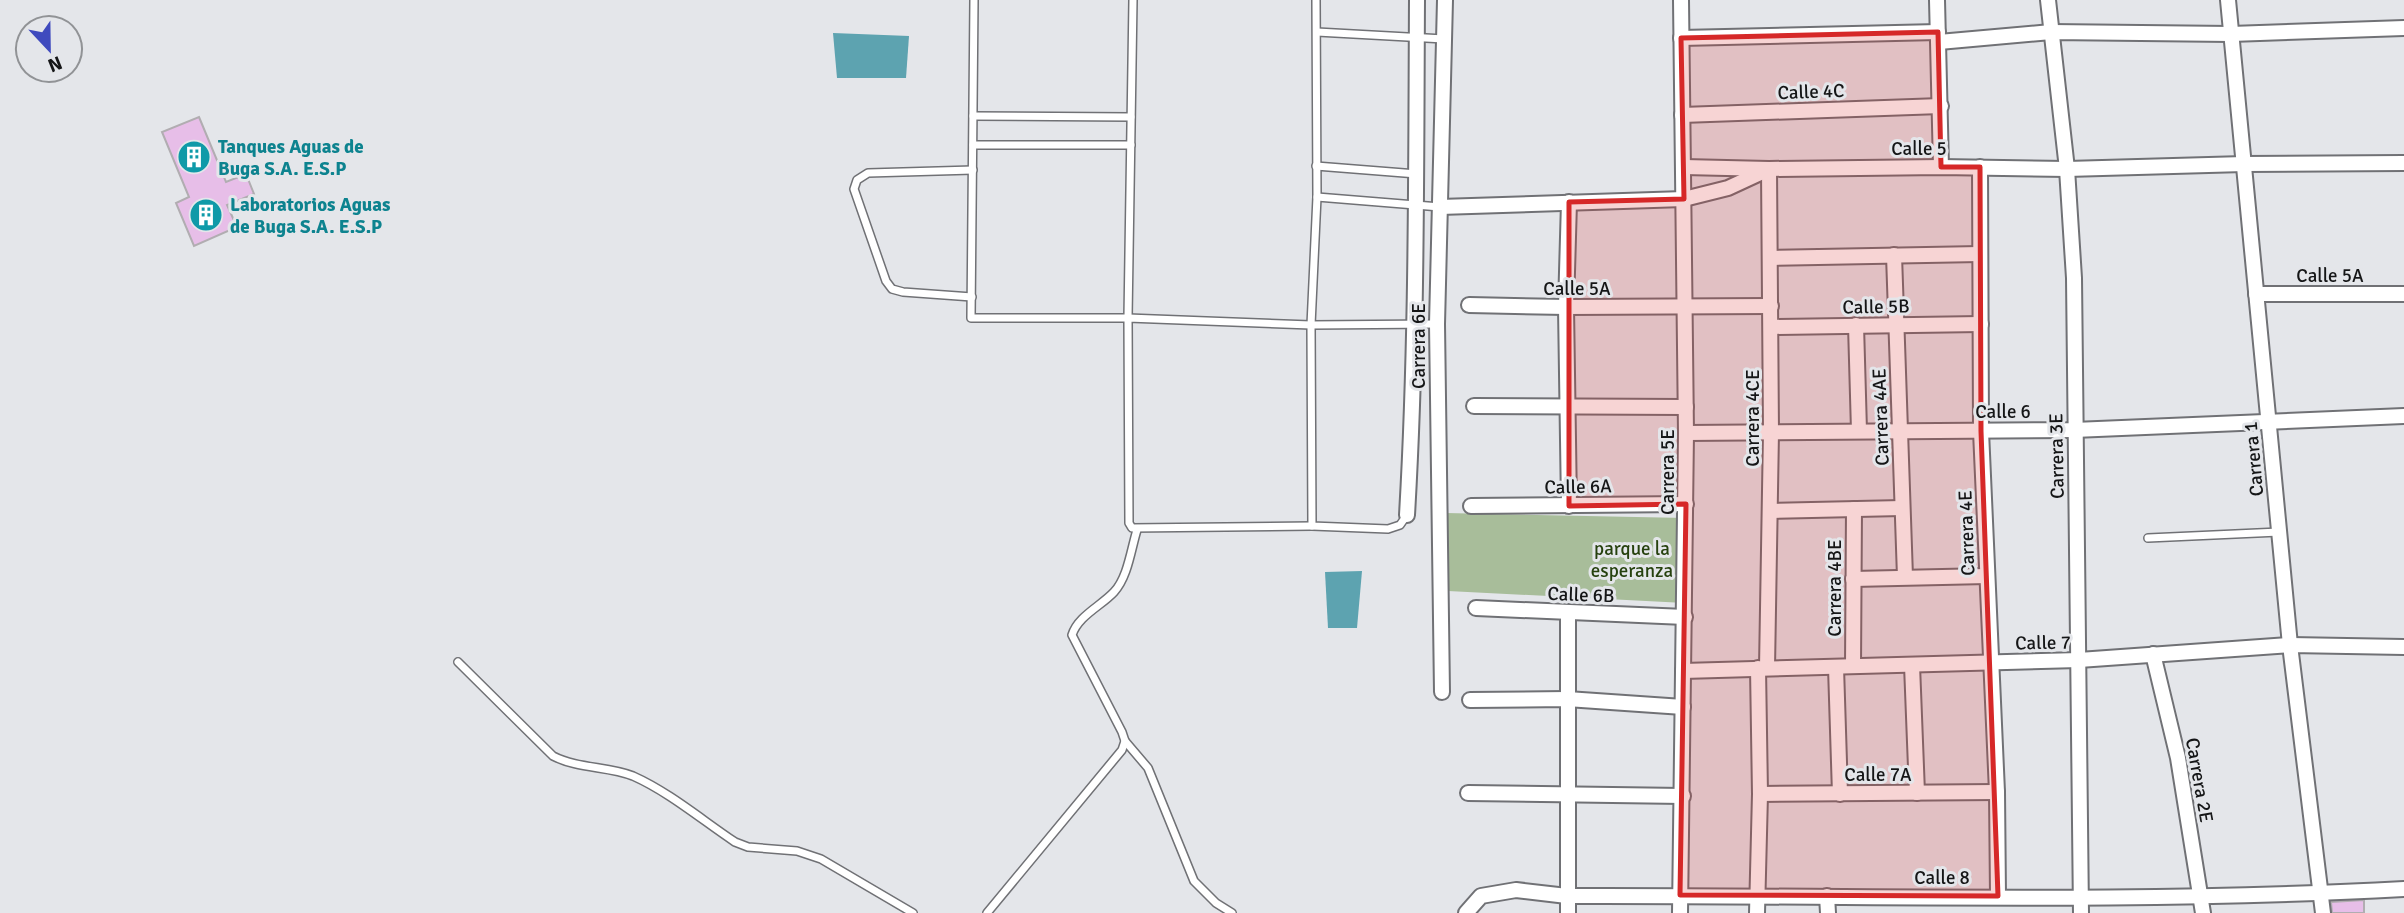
<svg xmlns="http://www.w3.org/2000/svg" width="2404" height="913" viewBox="0 0 2404 913" font-family="Signika,sans-serif">
<style>
.green{fill:#a8bd9a}
.water{fill:#5da3b0}
.building{fill:#e7bee8;stroke:#b1adb1;stroke-width:2}
.lines{fill:none;stroke-linecap:round;stroke-linejoin:round}
.lane-casing{stroke:#707175;stroke-width:10}
.street-casing{stroke:#707175;stroke-width:18}
.lane{stroke:#fff;stroke-width:7}
.street{stroke:#fff;stroke-width:14}
.marked{fill:#d62828;fill-opacity:0.2;stroke:#d62828;stroke-width:5;stroke-linejoin:round}
.labels{text-anchor:middle;stroke-width:6;stroke-linejoin:round;paint-order:stroke}
.street-label{font-size:19px;fill:#151617;stroke:#e4e6ea}
.culture-label{font-size:19px;font-weight:bold;fill:#0d838f;stroke:#e4e6ea;text-anchor:start}
.park-label{font-size:19px;fill:#26410e;stroke:#e4e6ea}
</style>
<rect width="100%" height="100%" fill="#e4e6ea"/>
<polygon class="green" points="1446,513 1686,518 1685,603 1448,591"/>
<g class="water">
<polygon points="833,33 909,36 906,78 837,78"/>
<polygon points="1362,571 1357,628 1328,628 1325,572"/>
</g>
<g class="building">
<polygon points="199,117 226,182 246,174 254,194 227,205 237,227 194,246 176,203 189,197 162,132"/>
<polygon points="2364,900 2364,913 2332,913 2331,902"/>
</g>
<g class="lines">
<defs>
<g id="lane">
<polyline points="974,0 971,318 1128,318 1133,0"/>
<polyline points="1316,0 1317,197 1311,325 1312,526 1388,529 1400,525 1407,515"/>
<polyline points="1317,32 1444,39"/>
<polyline points="973,116 1131,117"/>
<polyline points="973,145 1131,145"/>
<polyline points="1316,166 1417,174"/>
<polyline points="1317,197 1440,207"/>
<polyline points="972,297 903,292 892,289 886,281 854,189 857,180 868,173 973,170"/>
<polyline points="1312,526 1132,528 1129,523 1128,318 1311,325 1437,324"/>
<polyline points="2148,538 2279,532"/>
<path d="M 458,662 L 553,756 C 578,769 608,766 633,776 C 669,792 702,820 735,842 L 748,847 L 797,851 L 821,859 L 913,913"/>
<polyline points="1125,741 1148,768 1194,881 1216,903 1232,913"/>
<path d="M 987,913 L 1122,750 L 1125,741 L 1122,732 L 1072,635 C 1078,616 1101,606 1114,592 C 1128,577 1131,549 1137,530"/>
</g>
<g id="street">
<polyline points="1937,0 1941,167"/>
<polyline points="2048,0 2067,169 2074,278 2081,913"/>
<polyline points="2228,0 2290,645 2323,913"/>
<polyline points="1681,38 1938,32"/>
<polyline points="1939,42 2051,32 2231,34 2404,28"/>
<polyline points="1682,115 1941,106"/>
<polyline points="1684,167 1769,169 1771,432 1767,668"/>
<polyline points="1980,167 1981,431 1997,792 1998,896"/>
<polyline points="1440,207 1684,199 1728,188 1769,169 1941,167 2067,169 2244,164 2404,163"/>
<polyline points="1894,255 1905,577"/>
<polyline points="1771,258 1980,254"/>
<polyline points="2256,294 2404,294"/>
<polyline points="1469,305 1566,307 1771,306"/>
<polyline points="1856,325 1859,431"/>
<polyline points="1771,327 1981,324"/>
<polyline points="1474,406 1686,407"/>
<polyline points="1686,433 2074,430 2404,416"/>
<polyline points="1471,506 1686,504"/>
<polyline points="1569,506 1566,307 1569,202"/>
<polyline points="1770,511 1902,508"/>
<path d="M 1407,515 C 1417,344 1416,172 1417,0"/>
<polyline points="1853,579 1987,576"/>
<polyline points="1476,608 1685,617"/>
<polyline points="2153,654 2178,758 2203,913"/>
<polyline points="1912,665 1917,793"/>
<polyline points="1853,666 1854,509"/>
<polyline points="1836,667 1840,794"/>
<polyline points="1683,671 2079,660 2290,645 2404,647"/>
<polyline points="1442,692 1437,324 1445,0"/>
<polyline points="1470,700 1567,699 1683,707"/>
<polyline points="1468,793 1683,796"/>
<polyline points="1760,794 1997,792"/>
<polyline points="1827,896 1828,913"/>
<path d="M 1466,913 L 1481,896 L 1516,890 L 1567,896 C 1846,895 2126,904 2404,889"/>
<polyline points="1568,913 1568,613"/>
<polyline points="1680,913 1686,433 1681,0"/>
<polyline points="1757,913 1760,794 1758,668"/>
</g>
</defs>
<use href="#lane" class="lane-casing"/>
<use href="#street" class="street-casing"/>
<use href="#lane" class="lane"/>
<use href="#street" class="street"/>
</g>
<path class="marked" d="M 1938,32 L 1941,167 L 1980,167 L 1981,431 L 1998,896 L 1680,895 L 1686,504 L 1569,506 L 1569,202 L 1684,199 L 1681,38 Z"/>
<defs>
<symbol id="building-disc" viewBox="-11 -11 22 22"><circle r="9.5" fill="#0f9aa8" stroke="#e4e6ea"/><path d="M-4-6H4V6H1V3H-1V6H-4ZM-2.5-4.3h1.7v1.8h-1.7ZM.8-4.3h1.7v1.8H.8ZM-2.5-1h1.7V.8h-1.7ZM.8-1h1.7V.8H.8Z" fill="#fff"/></symbol>
</defs>
<g fill-rule="evenodd">
<use href="#building-disc" x="175" y="138" width="38" height="38"/>
<use href="#building-disc" x="187" y="196" width="38" height="38"/>
</g>
<g class="labels">
<g class="street-label">
<text transform="translate(1811 91) rotate(-2)" y="7">Calle 4C</text>
<text x="1919" y="155">Calle 5</text>
<text x="2330" y="282">Calle 5A</text>
<text x="1577" y="295">Calle 5A</text>
<text transform="translate(1876 306) rotate(-1)" y="7">Calle 5B</text>
<text transform="translate(1418 346) rotate(-90)" y="7">Carrera 6E</text>
<text x="2003" y="418">Calle 6</text>
<text transform="translate(1880 417) rotate(-92)" y="7">Carrera 4AE</text>
<text transform="translate(1752 418) rotate(-90)" y="7">Carrera 4CE</text>
<text transform="translate(2056 456) rotate(-91)" y="7">Carrera 3E</text>
<text transform="translate(2253 459) rotate(-95)" y="7">Carrera 1</text>
<text transform="translate(1667 472) rotate(-90)" y="7">Carrera 5E</text>
<text transform="translate(1578 486) rotate(-1)" y="7">Calle 6A</text>
<text transform="translate(1966 533) rotate(-92)" y="7">Carrera 4E</text>
<text transform="translate(1834 588) rotate(-90)" y="7">Carrera 4BE</text>
<text transform="translate(1581 594) rotate(2)" y="7">Calle 6B</text>
<text transform="translate(2043 642) rotate(-1)" y="7">Calle 7</text>
<text x="1878" y="781">Calle 7A</text>
<text transform="translate(2200 780) rotate(80)" y="7">Carrera 2E</text>
<text x="1942" y="884">Calle 8</text>
</g>
<g class="culture-label">
<text x="218" y="153">Tanques Aguas de<tspan x="218" dy="22">Buga S.A. E.S.P</tspan></text>
<text x="230" y="211">Laboratorios Aguas<tspan x="230" dy="22">de Buga S.A. E.S.P</tspan></text>
</g>
<g class="park-label">
<text x="1632" y="555">parque la<tspan x="1632" dy="22">esperanza</tspan></text>
</g>
</g>
<g transform="translate(49 49) rotate(158)"><circle r="33" fill="#e4e6ea" stroke="#919396" stroke-width="2"/>
<path d="M0-5L12 26L0 18L-12 26Z" fill="#3f4abe"/>
<text y="-10" font-size="19" font-weight="bold" text-anchor="middle" fill="#151617">N</text>
</g>
</svg>
